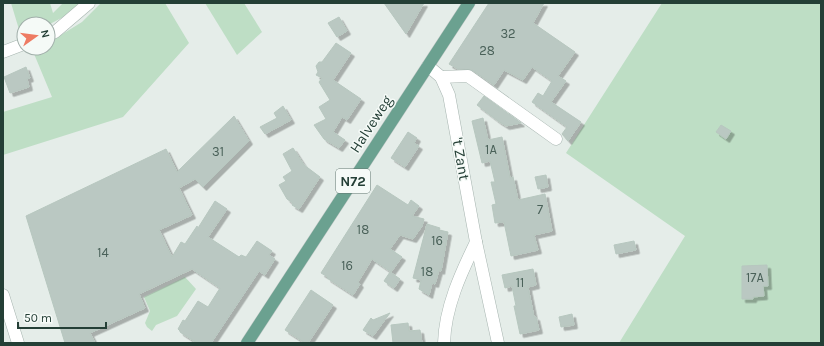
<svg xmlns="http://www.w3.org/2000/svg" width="824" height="346" viewBox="0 0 824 346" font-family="Karla,sans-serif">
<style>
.green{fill:#bedec5}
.building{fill:#bac8c2;stroke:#b7c7bf;filter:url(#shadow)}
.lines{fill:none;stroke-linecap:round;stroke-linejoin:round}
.minor-casing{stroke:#a7b5b0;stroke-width:13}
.tertiary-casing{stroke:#a7b5b0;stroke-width:13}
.primary-casing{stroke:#c2c9c7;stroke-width:13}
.minor{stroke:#fff;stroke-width:12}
.tertiary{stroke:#fff;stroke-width:12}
.primary{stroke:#6ba190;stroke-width:12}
.labels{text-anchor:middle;stroke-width:3;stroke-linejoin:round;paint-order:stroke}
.number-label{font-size:13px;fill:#4a6159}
.shield{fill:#f5faf7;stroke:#637770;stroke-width:1}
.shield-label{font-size:14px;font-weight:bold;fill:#243f36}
.street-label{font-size:15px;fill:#243f36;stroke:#f5faf7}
</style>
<defs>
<filter id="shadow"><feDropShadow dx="3.5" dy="3.5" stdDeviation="0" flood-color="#0004"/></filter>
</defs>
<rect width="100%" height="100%" fill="#e5ede9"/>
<g class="green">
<polygon points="11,3 50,3 53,13 63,3 80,3 69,14 48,25 24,24 24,35 21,36"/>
<polygon points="101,3 165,3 189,43 123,117 3,155 3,112 52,97 32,49 48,48 48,43 82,22"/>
<polygon points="205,3 244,3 262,32 237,55"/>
<polygon points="662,3 821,3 821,343 619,343 685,236 566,153"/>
<polygon points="185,277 196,289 177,316 156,325 152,331 147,327 145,323 150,311 144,297"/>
</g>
<g class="building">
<polygon points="384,3 424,3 406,34"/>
<polygon points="489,3 544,3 533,23 575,52 558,76 566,81 551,102 581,122 568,141 562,134 567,127 532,102 538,93 543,96 552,81 532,67 523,80 504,70 494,85 472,70 458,69 449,64"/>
<polygon points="339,17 347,31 337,37 328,23"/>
<polygon points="336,43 351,53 333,80 361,99 347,120 342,117 333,132 345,140 339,148 324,139 314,125 326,119 319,107 330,100 319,82 322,78 316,75 318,72 316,66 319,62 322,62"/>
<polygon points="26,67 30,78 27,79 29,87 10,93 4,77"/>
<polygon points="484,96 521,123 506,126 498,121 477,105"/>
<polygon points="283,106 291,120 265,134 260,127 277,118 274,113"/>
<polygon points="234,116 249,141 203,187 195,179 179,188 192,215 159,230 172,257 181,242 185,244 197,226 198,228 215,201 227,209 208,237 239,257 241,255 246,257 257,241 272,251 269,255 275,259 266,273 265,275 259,271 211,343 197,343 180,332 180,331 178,329 183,320 185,321 198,301 208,307 220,288 192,269 139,294 145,308 90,333 95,343 65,343 26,216 166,149 177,172"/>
<polygon points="483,118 488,140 502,137 510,178 513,177 518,200 545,194 552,231 534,235 538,250 511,256 504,222 495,223 492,205 496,204 491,182 495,182 490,161 482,163 472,121"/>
<polygon points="721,125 731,131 726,139 716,132"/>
<polygon points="408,132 417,138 414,143 419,146 405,167 391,158"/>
<polygon points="293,148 304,165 320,177 299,209 292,205 293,203 287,199 279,185 286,181 283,177 292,171 283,154"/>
<polygon points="546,175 548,187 538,189 535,177"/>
<polygon points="377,185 408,205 411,200 419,206 412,216 424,219 422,226 413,239 400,235 390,249 402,257 391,272 372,259 358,282 360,284 353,295 327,278 328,277 321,273"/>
<polygon points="427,224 440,228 439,230 448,232 441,271 439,270 435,284 432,283 429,295 419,289 421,280 413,278"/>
<polygon points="634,241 636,250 616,254 614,245"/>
<polygon points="767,265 768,286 763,286 764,296 753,297 753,299 742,299 742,266"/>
<polygon points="533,269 536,285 528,287 534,317 536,317 539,330 520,334 514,306 516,306 512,286 505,288 502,275"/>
<polygon points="390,272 400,279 394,288 384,281"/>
<polygon points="311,290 333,305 308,343 305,343 285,330"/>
<polygon points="390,313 373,336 363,330 371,318 373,320"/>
<polygon points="572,314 574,325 561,327 559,317"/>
<polygon points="408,323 409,331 420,330 422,343 393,343 391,325"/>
</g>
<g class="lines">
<defs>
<g id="minor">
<polyline points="48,35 55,32 89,3"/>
<polyline points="3,52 24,44"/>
<polyline points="428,66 441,77 449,95 476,242 498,343"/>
<polyline points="441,77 468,76 556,139"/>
<path d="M 444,343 C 445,307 461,273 476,242"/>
</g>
<polyline id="tertiary" points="3,295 18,343"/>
<polyline id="primary" points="247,343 469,3"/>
</defs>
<use href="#minor" class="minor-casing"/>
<use href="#tertiary" class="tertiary-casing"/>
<use href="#primary" class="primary-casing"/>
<use href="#minor" class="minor"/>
<use href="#tertiary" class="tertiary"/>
<use href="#primary" class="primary"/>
</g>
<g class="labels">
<g class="number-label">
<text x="508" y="38">32</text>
<text x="487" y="55">28</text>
<text x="491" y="154">1A</text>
<text x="218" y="156">31</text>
<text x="540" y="214">7</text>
<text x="363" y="234">18</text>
<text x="437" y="245">16</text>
<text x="103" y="257">14</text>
<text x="347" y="270">16</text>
<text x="427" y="276">18</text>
<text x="755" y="282">17A</text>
<text x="520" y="287">11</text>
</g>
<rect class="shield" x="336" y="169" width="34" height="24" rx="3"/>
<g class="shield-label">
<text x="353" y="186">N72</text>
</g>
<g class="street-label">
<text transform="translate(371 124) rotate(-57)" y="5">Halveweg</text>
<text transform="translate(461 159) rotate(80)" y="5">'t Zant</text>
</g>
</g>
<rect width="824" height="346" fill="none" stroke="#243f36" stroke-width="8"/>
<g transform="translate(36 36) rotate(76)"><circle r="19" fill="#f5faf7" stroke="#a1afaa"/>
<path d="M0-3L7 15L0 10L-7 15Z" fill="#ee7b63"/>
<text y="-6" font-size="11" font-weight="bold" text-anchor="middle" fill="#243f36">N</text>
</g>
<path d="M18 322v6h88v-6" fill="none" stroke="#243f36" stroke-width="2"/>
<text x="24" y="322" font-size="12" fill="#243f36" stroke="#f5faf7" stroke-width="3" paint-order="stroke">50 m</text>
</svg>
